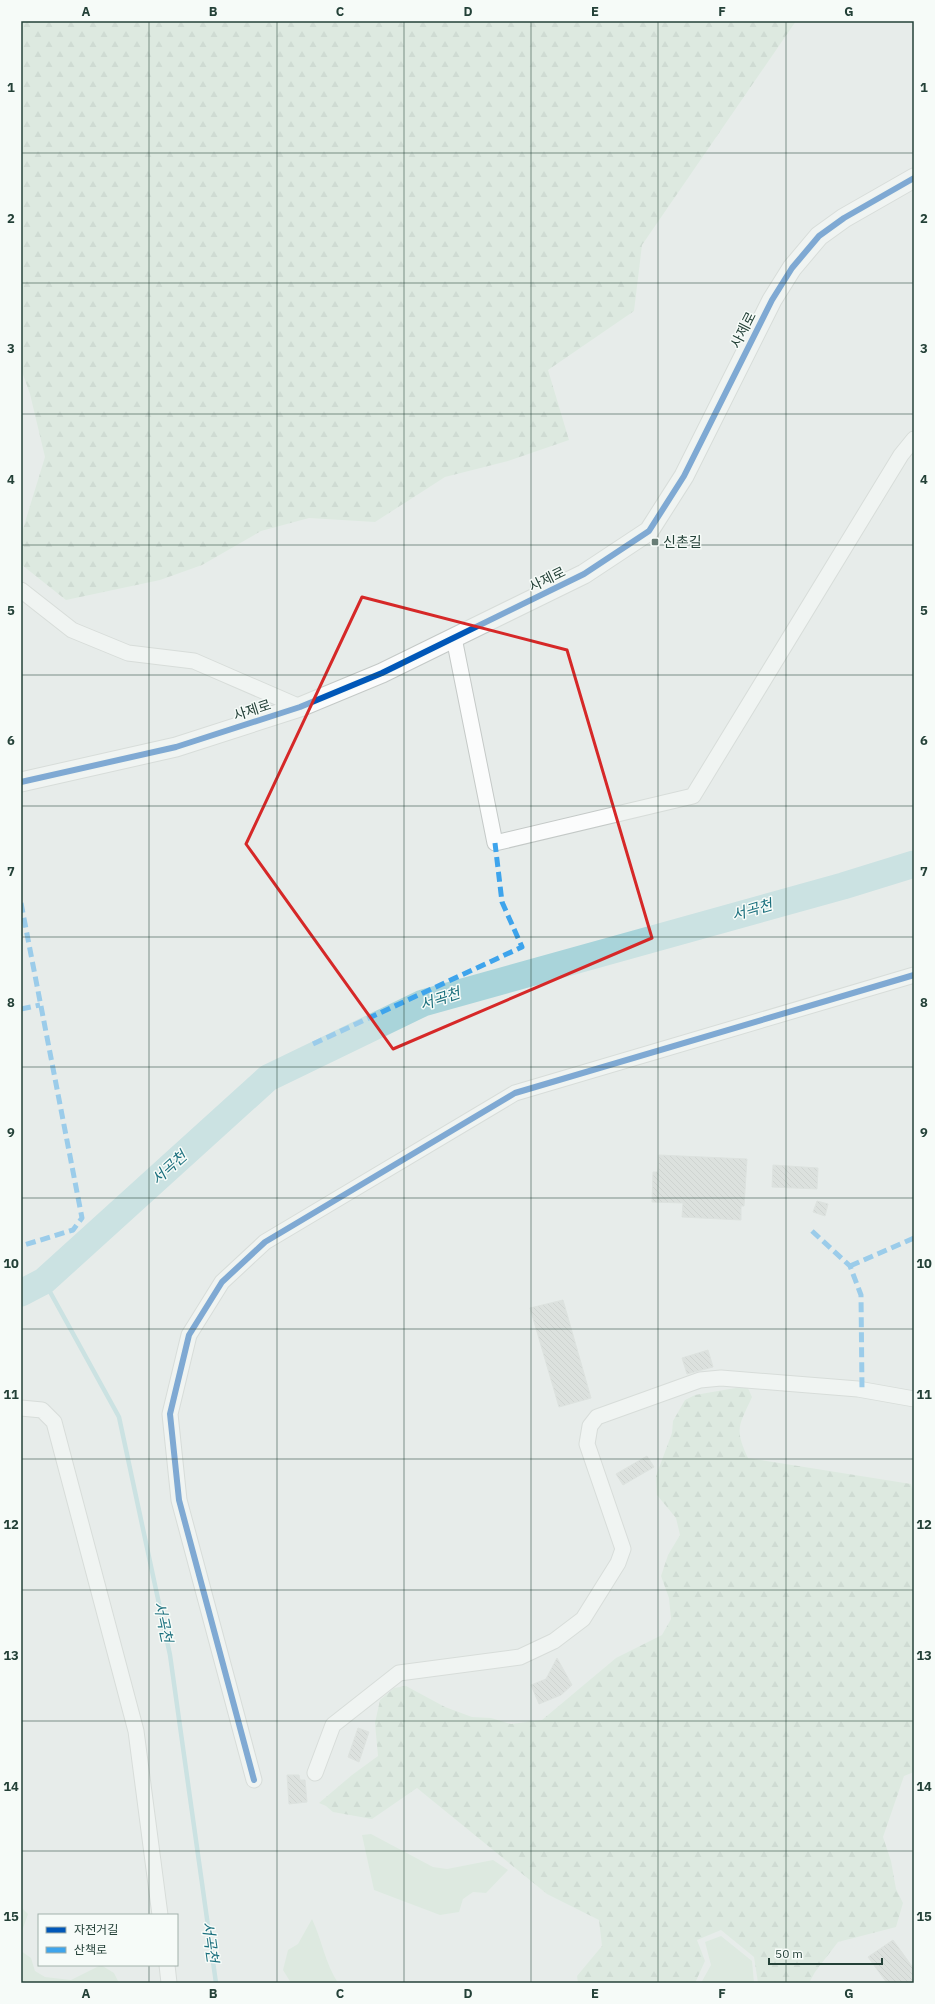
<svg xmlns="http://www.w3.org/2000/svg" width="935" height="2004" viewBox="0 0 935 2004" font-family="'IBM Plex Sans','Noto Sans KR',sans-serif">
<style>
.grass{fill:#d0e5d6}
.forest{fill:url(#forest-firs)}
.lines{fill:none;stroke-linecap:round;stroke-linejoin:round}
.stream{stroke:#a9d4da;stroke-width:4.5}
.river{stroke:#a9d4da;stroke-width:27}
.building{fill:url(#building-back-hatch);stroke:#d0d5d3}
.minor-casing{stroke:#c4c9c7;stroke-width:17}
.tertiary-casing{stroke:#c4c9c7;stroke-width:21}
.minor{stroke:#fbfcfc;stroke-width:15}
.tertiary{stroke:#fbfcfc;stroke-width:19}
.quiet{stroke:#3ea4ec;stroke-width:5;stroke-dasharray:10 5;stroke-linecap:butt}
.cycleway-casing{stroke:#f6fbf8;stroke-width:8}
.cycleway{stroke:#0057b8;stroke-width:6}
.marked{fill:none;stroke:#d62828;stroke-width:3;stroke-linejoin:round}
.grid{fill:none;stroke:#244138;stroke-width:1;stroke-opacity:0.55}
.poi-dot{fill:#687d76;stroke:#f6fbf8;stroke-width:1.5}
.labels{text-anchor:middle;stroke-width:3;stroke-linejoin:round;paint-order:stroke}
.street-label{font-size:14px;fill:#244138;stroke:#f6fbf8}
.poi-label{font-size:14px;fill:#244138;stroke:#f6fbf8;text-anchor:start}
.water-label{font-size:15px;font-style:italic;fill:#1c707e;stroke:#f6fbf8}
.neatline{fill:none;stroke:#244138;stroke-width:1.5}
.grid-label{font-size:13px;text-anchor:middle;font-weight:bold;fill:#244138}
</style>
<defs>
<pattern id="forest-firs" width="22" height="20" patternUnits="userSpaceOnUse"><rect width="22" height="20" fill="#d0e5d6"/><path d="M5 1l3.5 6h-7zM16 11l3.5 6h-7z" fill="#b2c6b8"/></pattern>
<pattern id="building-back-hatch" width="6" height="6" patternUnits="userSpaceOnUse"><rect width="6" height="6" fill="#ced3d1"/><path d="M-1 5l2 2M0 0l6 6M5-1l2 2" fill="none" stroke="#b1b6b4"/></pattern>
</defs>
<rect width="100%" height="100%" fill="#e7ecea"/>
<g class="grass">
<polygon points="371,1834 433,1867 447,1869 493,1860 508,1870 486,1893 473,1892 463,1899 459,1912 440,1915 374,1890 362,1835"/>
<polygon points="21,1907 28,1914 21,1934"/>
<path d="M 312,1919 C 322,1940 325,1963 338,1983 L 291,1983 L 283,1970 L 288,1950 L 298,1944 Z"/>
<polygon points="721,1936 752,1961 754,1983 701,1983 711,1965 705,1942"/>
<polygon points="21,1951 31,1958 35,1971 45,1977 71,1980 101,1965 114,1973 119,1983 21,1983"/>
</g>
<g class="forest">
<polygon points="21,21 796,21 642,245 634,311 548,370 569,440 508,461 445,477 375,522 309,518 261,531 202,565 160,580 66,600 22,565 22,532 45,457 30,394 21,369"/>
<path d="M 747,1386 L 752,1397 C 739,1426 734,1428 748,1458 L 911,1484 L 914,1496 L 914,1772 L 904,1776 L 883,1837 L 891,1861 L 896,1889 L 903,1903 L 896,1927 L 838,1942 L 815,1972 L 809,1983 L 758,1983 L 754,1957 L 721,1930 L 697,1940 L 705,1961 L 695,1983 L 578,1983 L 577,1976 L 602,1946 L 599,1920 L 547,1894 L 417,1788 L 372,1819 L 333,1812 L 326,1806 L 319,1803 L 352,1775 L 378,1756 L 375,1723 L 380,1700 L 394,1688 L 406,1686 L 445,1707 L 472,1717 L 491,1718 L 511,1724 L 542,1720 L 616,1658 L 662,1635 L 671,1619 L 669,1598 L 661,1576 L 668,1555 L 680,1535 L 676,1518 L 657,1495 L 656,1476 L 672,1433 L 673,1421 L 685,1400 L 695,1395 Z"/>
</g>
<g class="lines">
<polyline class="stream" points="44,1281 119,1417 170,1655 216,1983"/>
<polyline class="river" points="21,1293 44,1281 268,1078 423,1003 843,886 914,864"/>
</g>
<g class="building">
<polygon points="659,1155 747,1159 744,1206 741,1206 741,1220 682,1217 683,1203 652,1202 653,1172 658,1172"/>
<polygon points="773,1165 818,1168 817,1189 772,1187"/>
<polygon points="817,1201 828,1204 825,1216 813,1212"/>
<polygon points="563,1300 591,1398 559,1407 530,1308"/>
<polygon points="708,1350 713,1367 687,1374 682,1358"/>
<polygon points="647,1456 654,1467 623,1485 616,1474"/>
<polygon points="557,1658 572,1685 561,1695 539,1704 531,1685 546,1679"/>
<polygon points="358,1728 369,1732 359,1762 348,1757"/>
<polygon points="287,1775 299,1775 300,1780 305,1780 307,1802 289,1804"/>
<polygon points="893,1940 914,1969 914,1983 887,1983 868,1957"/>
</g>
<g class="lines">
<defs>
<g id="minor">
<polyline points="21,590 72,630 128,653 194,661 300,707"/>
<polyline points="454,638 495,843 693,796 901,455 914,439"/>
<polyline points="21,1408 42,1410 54,1422 136,1731 160,1915"/>
<polyline points="315,1773 333,1725 399,1673 520,1657 554,1641 583,1619 618,1563 623,1549 587,1444 590,1426 597,1417 700,1380 721,1378 858,1389 914,1399"/>
<polyline points="254,1780 179,1500 170,1414 189,1335 222,1282 265,1242 515,1093 914,975"/>
<polyline points="167,1965 169,1983"/>
</g>
<polyline id="tertiary" points="21,782 176,747 300,707 382,673 584,574 649,531 684,476 772,300 792,268 819,236 844,218 914,178"/>
</defs>
<use href="#minor" class="minor-casing"/>
<use href="#tertiary" class="tertiary-casing"/>
<use href="#minor" class="minor"/>
<use href="#tertiary" class="tertiary"/>
<g class="quiet">
<polyline points="21,903 82,1218 73,1230 21,1246"/>
<polyline points="21,1009 40,1005"/>
<polyline points="313,1044 522,947 502,902 495,843"/>
<polyline points="812,1231 850,1266 861,1295 862,1389"/>
<polyline points="850,1266 914,1238"/>
</g>
<defs>
<g id="cycleway">
<polyline points="21,782 176,747 300,707 382,673 584,574 649,531 684,476 772,300 792,268 819,236 844,218 914,178"/>
<polyline points="254,1780 179,1500 170,1414 189,1335 222,1282 265,1242 515,1093 914,975"/>
</g>
</defs>
<use href="#cycleway" class="cycleway-casing"/>
<use href="#cycleway" class="cycleway"/>
</g>
<path d="M0 0H935V2004H0ZM 362,597 L 567,650 L 652,938 L 393,1049 L 246,844 Z" fill="#e7ecea" fill-opacity=".55" fill-rule="evenodd"/>
<path class="marked" d="M 362,597 L 567,650 L 652,938 L 393,1049 L 246,844 Z"/>
<path class="grid" d="M 149,21 L 149,1915M 277,21 L 277,1983M 404,21 L 404,1983M 531,21 L 531,1983M 658,21 L 658,1983M 786,21 L 786,1983M 21,153 L 914,153M 21,283 L 914,283M 21,414 L 914,414M 21,545 L 914,545M 21,675 L 914,675M 21,806 L 914,806M 21,937 L 914,937M 21,1067 L 914,1067M 21,1198 L 914,1198M 21,1329 L 914,1329M 21,1459 L 914,1459M 21,1590 L 914,1590M 21,1721 L 914,1721M 21,1851 L 914,1851M 149,1965 L 149,1983"/>
<rect class="poi-dot" x="651" y="538" width="8" height="8" rx="2"/>
<g class="labels">
<g class="street-label">
<text transform="translate(743 330) rotate(-63)" y="5">사제로</text>
<text transform="translate(547 579) rotate(-26)" y="5">사제로</text>
<text transform="translate(252 710) rotate(-18)" y="5">사제로</text>
</g>
<g class="poi-label">
<text x="663" y="547">신촌길</text>
</g>
<g class="water-label">
<text transform="translate(752 910) rotate(-16)" y="5">서곡천</text>
<text transform="translate(440 999) rotate(-18)" y="5">서곡천</text>
<text transform="translate(169 1168) rotate(-42)" y="5">서곡천</text>
<text transform="translate(163 1622) rotate(78)" y="5">서곡천</text>
<text transform="translate(210 1942) rotate(82)" y="5">서곡천</text>
</g>
</g>
<rect width="935" height="2004" fill="none" stroke="#f6fbf8" stroke-width="44"/>
<rect x="38" y="1914" width="140" height="52" fill="#f6fbf8" stroke="#a2b1ab"/>
<rect x="46" y="1927" width="20" height="6" fill="#0057b8" stroke="#a2b1ab"/>
<text x="74" y="1934" font-size="12" fill="#244138">자전거길</text>
<rect x="46" y="1947" width="20" height="6" fill="#3ea4ec" stroke="#a2b1ab"/>
<text x="74" y="1954" font-size="12" fill="#244138">산책로</text>
<path d="M769 1958v6h113v-6" fill="none" stroke="#244138" stroke-width="2"/>
<text x="775" y="1958" font-size="12" fill="#244138" stroke="#f6fbf8" stroke-width="3" paint-order="stroke">50 m</text>
<rect x="22" y="22" width="891" height="1960" class="neatline"/>
<g class="grid-label">
<text x="86" y="16">A</text>
<text x="213" y="16">B</text>
<text x="340" y="16">C</text>
<text x="468" y="16">D</text>
<text x="595" y="16">E</text>
<text x="722" y="16">F</text>
<text x="849" y="16">G</text>
<text x="11" y="92">1</text>
<text x="924" y="92">1</text>
<text x="11" y="223">2</text>
<text x="924" y="223">2</text>
<text x="11" y="353">3</text>
<text x="924" y="353">3</text>
<text x="11" y="484">4</text>
<text x="924" y="484">4</text>
<text x="11" y="615">5</text>
<text x="924" y="615">5</text>
<text x="11" y="745">6</text>
<text x="924" y="745">6</text>
<text x="11" y="876">7</text>
<text x="924" y="876">7</text>
<text x="11" y="1007">8</text>
<text x="924" y="1007">8</text>
<text x="11" y="1137">9</text>
<text x="924" y="1137">9</text>
<text x="11" y="1268">10</text>
<text x="924" y="1268">10</text>
<text x="11" y="1399">11</text>
<text x="924" y="1399">11</text>
<text x="11" y="1529">12</text>
<text x="924" y="1529">12</text>
<text x="11" y="1660">13</text>
<text x="924" y="1660">13</text>
<text x="11" y="1791">14</text>
<text x="924" y="1791">14</text>
<text x="11" y="1921">15</text>
<text x="924" y="1921">15</text>
<text x="86" y="1998">A</text>
<text x="213" y="1998">B</text>
<text x="340" y="1998">C</text>
<text x="468" y="1998">D</text>
<text x="595" y="1998">E</text>
<text x="722" y="1998">F</text>
<text x="849" y="1998">G</text>
</g>
</svg>
